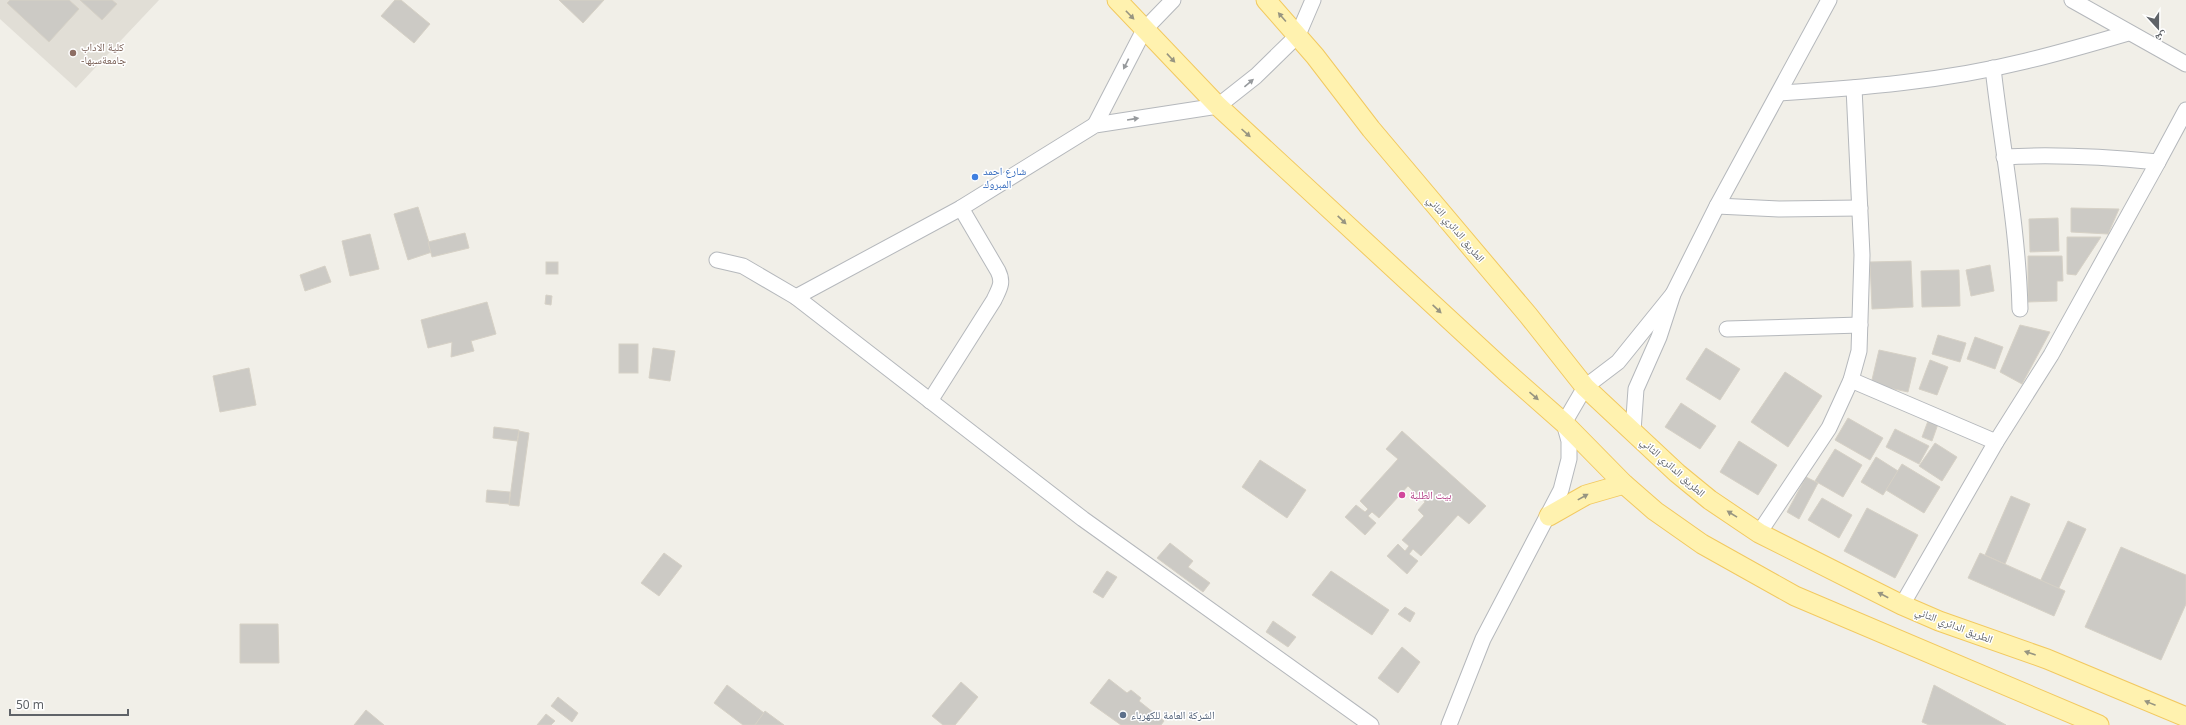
<svg xmlns="http://www.w3.org/2000/svg" width="2186" height="725" viewBox="0 0 2186 725" font-family="'Noto Sans','Noto Naskh Arabic',sans-serif">
<style>
.education{fill:#e1ded6}
.building{fill:#cccac5;stroke:#d6d1c6}
.lines{fill:none;stroke-linecap:round;stroke-linejoin:round}
.minor-casing{stroke:#b5b8bc;stroke-width:17}
.major-casing{stroke:#f2c960;stroke-width:21}
.minor{stroke:#fff;stroke-width:15}
.major{stroke:#fff2af;stroke-width:19}
.oneway{fill:#979581}
.oneway2{fill:#979a9d}
.education-dot{fill:#8d6e63;stroke:#fff;stroke-width:1.5}
.shop-dot{fill:#3f7fe0;stroke:#fff;stroke-width:1.5}
.hotel-dot{fill:#d1479c;stroke:#fff;stroke-width:1.5}
.service-dot{fill:#5c6f8a;stroke:#fff;stroke-width:1.5}
.labels{text-anchor:middle;stroke-width:3;stroke-linejoin:round;paint-order:stroke}
.education-label{font-size:11px;fill:#785e54;stroke:#fff;text-anchor:start}
.shop-label{font-size:11px;fill:#366cbe;stroke:#fff;text-anchor:start}
.street-label{font-size:11px;fill:#5f6368;stroke:#fff}
.hotel-label{font-size:11px;fill:#b23c85;stroke:#fff;text-anchor:start}
.service-label{font-size:11px;fill:#4e5e75;stroke:#fff;text-anchor:start}
</style>
<rect width="100%" height="100%" fill="#f1efe8"/>
<polygon class="education" points="0,0 159,0 76,88 0,19"/>
<g class="building">
<polygon points="10,0 69,0 79,9 49,42 7,3"/>
<polygon points="80,0 112,0 117,4 102,20"/>
<polygon points="395,0 401,0 430,24 414,43 381,16"/>
<polygon points="559,0 604,0 583,23"/>
<polygon points="418,207 432,252 408,260 394,214"/>
<polygon points="2071,208 2119,209 2108,234 2071,232"/>
<polygon points="2058,218 2059,251 2030,252 2029,219"/>
<polygon points="465,233 469,248 432,257 428,242"/>
<polygon points="370,234 379,269 350,276 342,241"/>
<polygon points="2067,237 2101,237 2076,275 2067,274"/>
<polygon points="2028,256 2062,256 2063,281 2057,281 2057,301 2028,302"/>
<polygon points="1911,261 1913,307 1872,309 1870,262"/>
<rect x="546" y="262" width="12" height="12"/>
<polygon points="1990,265 1994,291 1971,296 1966,270"/>
<polygon points="325,266 331,282 305,291 300,275"/>
<polygon points="1959,270 1960,306 1922,307 1921,271"/>
<polygon points="546,295 552,296 551,305 545,304"/>
<polygon points="487,302 496,334 471,341 474,351 451,357 452,342 428,348 421,320"/>
<polygon points="2020,325 2050,332 2022,384 2000,372"/>
<polygon points="1938,335 1966,343 1960,362 1932,354"/>
<polygon points="1975,337 2003,347 1995,369 1967,359"/>
<rect x="619" y="344" width="19" height="29"/>
<polygon points="653,348 675,351 670,381 649,378"/>
<polygon points="1706,348 1740,369 1720,400 1686,379"/>
<polygon points="1879,350 1916,358 1908,392 1871,384"/>
<polygon points="1930,360 1948,367 1937,395 1919,389"/>
<polygon points="249,368 256,405 220,412 213,376"/>
<polygon points="1785,372 1822,396 1788,447 1751,422"/>
<polygon points="1681,403 1716,426 1700,449 1665,427"/>
<polygon points="1848,418 1883,438 1870,460 1835,440"/>
<polygon points="1928,421 1938,424 1932,441 1922,437"/>
<polygon points="494,427 519,430 517,441 493,438"/>
<polygon points="1895,429 1929,446 1919,464 1886,447"/>
<polygon points="519,431 529,433 519,506 509,505"/>
<polygon points="1402,431 1486,506 1469,524 1458,515 1421,556 1413,549 1409,554 1418,561 1407,574 1387,556 1398,544 1405,551 1409,546 1402,540 1424,516 1418,510 1425,502 1408,486 1379,518 1372,512 1368,516 1376,523 1365,535 1345,517 1356,505 1365,512 1368,509 1360,501 1398,459 1386,449"/>
<polygon points="1739,441 1777,465 1758,495 1720,472"/>
<polygon points="1935,443 1957,457 1942,481 1919,466"/>
<polygon points="1835,449 1862,465 1843,497 1815,481"/>
<polygon points="1876,457 1898,471 1883,495 1861,482"/>
<polygon points="1260,460 1306,490 1287,518 1242,487"/>
<polygon points="1902,464 1940,487 1924,513 1886,490"/>
<polygon points="1806,477 1818,483 1799,519 1787,512"/>
<polygon points="487,490 510,492 509,504 486,502"/>
<polygon points="2011,496 2030,504 2005,564 1985,555"/>
<polygon points="1822,498 1852,515 1839,538 1808,520"/>
<polygon points="1867,508 1918,535 1895,578 1844,551"/>
<polygon points="2068,521 2086,529 2057,592 2039,584"/>
<polygon points="1170,543 1193,561 1188,567 1210,583 1203,592 1157,558"/>
<polygon points="2121,547 2186,575 2186,604 2161,660 2085,627"/>
<polygon points="664,553 682,566 659,596 641,583"/>
<polygon points="1980,553 2065,591 2054,616 1968,578"/>
<polygon points="1107,571 1117,577 1103,598 1093,592"/>
<polygon points="1331,571 1389,610 1372,635 1312,595"/>
<polygon points="1405,607 1415,613 1410,622 1398,614"/>
<polygon points="1273,621 1296,637 1288,647 1266,632"/>
<polygon points="240,624 278,624 279,663 240,663"/>
<polygon points="1402,647 1420,662 1398,693 1378,678"/>
<polygon points="1109,679 1127,693 1131,690 1141,698 1139,701 1164,721 1161,725 1121,725 1090,703"/>
<polygon points="961,682 978,697 955,725 943,725 932,716"/>
<polygon points="727,685 764,713 755,725 743,725 714,703"/>
<polygon points="1934,685 2006,725 1929,725 1922,722"/>
<polygon points="558,697 578,713 572,722 551,706"/>
<polygon points="366,710 384,725 354,725"/>
<polygon points="765,711 784,725 755,725"/>
<polygon points="546,714 555,721 551,725 537,725"/>
</g>
<g class="lines">
<defs>
<g id="minor">
<polyline points="2072,0 2186,64"/>
<path d="M 1993,68 C 2002,148 2018,228 2020,309"/>
<path d="M 1779,93 C 1861,88 1945,81 2026,61 C 2060,53 2094,43 2128,33"/>
<polyline points="1095,125 1144,30 1173,0"/>
<path d="M 2004,157 C 2055,154 2107,157 2158,162 L 2186,110"/>
<polyline points="1717,206 1779,209 1860,208"/>
<polyline points="717,260 743,266 796,297 1083,519 1371,725"/>
<polyline points="796,297 961,208 1095,125 1218,106 1256,76 1298,35 1313,0"/>
<polyline points="1727,329 1860,325"/>
<polyline points="1851,380 1996,442"/>
<path d="M 930,401 L 994,300 C 999,289 1004,283 998,271 L 961,208"/>
<polyline points="1633,431 1636,389 1659,337 1673,294 1717,206 1829,0"/>
<polyline points="1759,533 1829,428 1851,380 1859,351 1862,255 1854,88"/>
<polyline points="1902,605 1996,442 2051,355 2158,162"/>
<polyline points="1449,725 1483,639 1561,490 1569,459 1569,441 1564,423 1585,387 1618,362 1673,294"/>
</g>
<g id="major">
<polyline points="1117,0 1218,106 1505,371 1564,423 1624,484 1655,511 1702,544 1795,596 2099,725"/>
<polyline points="1266,0 1315,56 1371,129 1528,315 1585,387 1677,473 1710,500 1759,533 1902,605 1939,621 2047,659 2186,717"/>
<polyline points="1549,516 1586,495 1624,484"/>
</g>
</defs>
<use href="#minor" class="minor-casing"/>
<use href="#major" class="major-casing"/>
<use href="#minor" class="minor"/>
<use href="#major" class="major"/>
</g>
<defs><path id="oneway-solid" d="M-6-.8H1V-3.2L6.5 0L1 3.2V.8H-6Z"/></defs>
<g class="oneway">
<use href="#oneway-solid" transform="translate(1130 15) rotate(46)"/>
<use href="#oneway-solid" transform="translate(1282 17) rotate(-131)"/>
<use href="#oneway-solid" transform="translate(1171 58) rotate(47)"/>
<use href="#oneway-solid" transform="translate(1246 133) rotate(42)"/>
<use href="#oneway-solid" transform="translate(1342 220) rotate(44)"/>
<use href="#oneway-solid" transform="translate(1437 309) rotate(43)"/>
<use href="#oneway-solid" transform="translate(1534 396) rotate(41)"/>
<use href="#oneway-solid" transform="translate(1583 497) rotate(-29)"/>
<use href="#oneway-solid" transform="translate(1732 514) rotate(-148)"/>
<use href="#oneway-solid" transform="translate(1883 595) rotate(-152)"/>
<use href="#oneway-solid" transform="translate(2030 653) rotate(-161)"/>
<use href="#oneway-solid" transform="translate(2150 703) rotate(-158)"/>
</g>
<g class="oneway2">
<use href="#oneway-solid" transform="translate(1126 64) rotate(116)"/>
<use href="#oneway-solid" transform="translate(1249 83) rotate(-40)"/>
<use href="#oneway-solid" transform="translate(1133 119) rotate(-9)"/>
</g>
<circle class="education-dot" cx="73" cy="53" r="4"/>
<circle class="shop-dot" cx="975" cy="177" r="4"/>
<circle class="hotel-dot" cx="1402" cy="495" r="4"/>
<circle class="service-dot" cx="1123" cy="715" r="4"/>
<g class="labels">
<g class="education-label">
<text x="81" y="51">كلية الاداب<tspan x="81" dy="13">-جامعةسبها</tspan></text>
</g>
<g class="shop-label">
<text x="983" y="175">شارع احمد<tspan x="983" dy="13">المبروك</tspan></text>
</g>
<g class="street-label">
<text transform="translate(1456 229) rotate(50)" y="4">الطريق الدائري الثاني</text>
<text transform="translate(1673 467) rotate(42)" y="4">الطريق الدائري الثاني</text>
<text transform="translate(1954 625) rotate(21)" y="4">الطريق الدائري الثاني</text>
</g>
<g class="hotel-label">
<text x="1410" y="499">بيت الطلبة</text>
</g>
<g class="service-label">
<text x="1131" y="719">الشركة العامة للكهرباء</text>
</g>
</g>
<g transform="translate(2158 28) rotate(159)" stroke="#ffffff" stroke-width="3" paint-order="stroke">
<path d="M0-3L7 15L0 10L-7 15Z" fill="#5f6368"/>
<text y="-6" font-size="11" font-weight="bold" text-anchor="middle" fill="#5f6368">ش</text>
</g>
<path d="M10 709v6h118v-6" fill="none" stroke="#5f6368" stroke-width="2"/>
<text x="16" y="709" font-size="12" fill="#5f6368" stroke="#ffffff" stroke-width="3" paint-order="stroke">50 m</text>
</svg>
